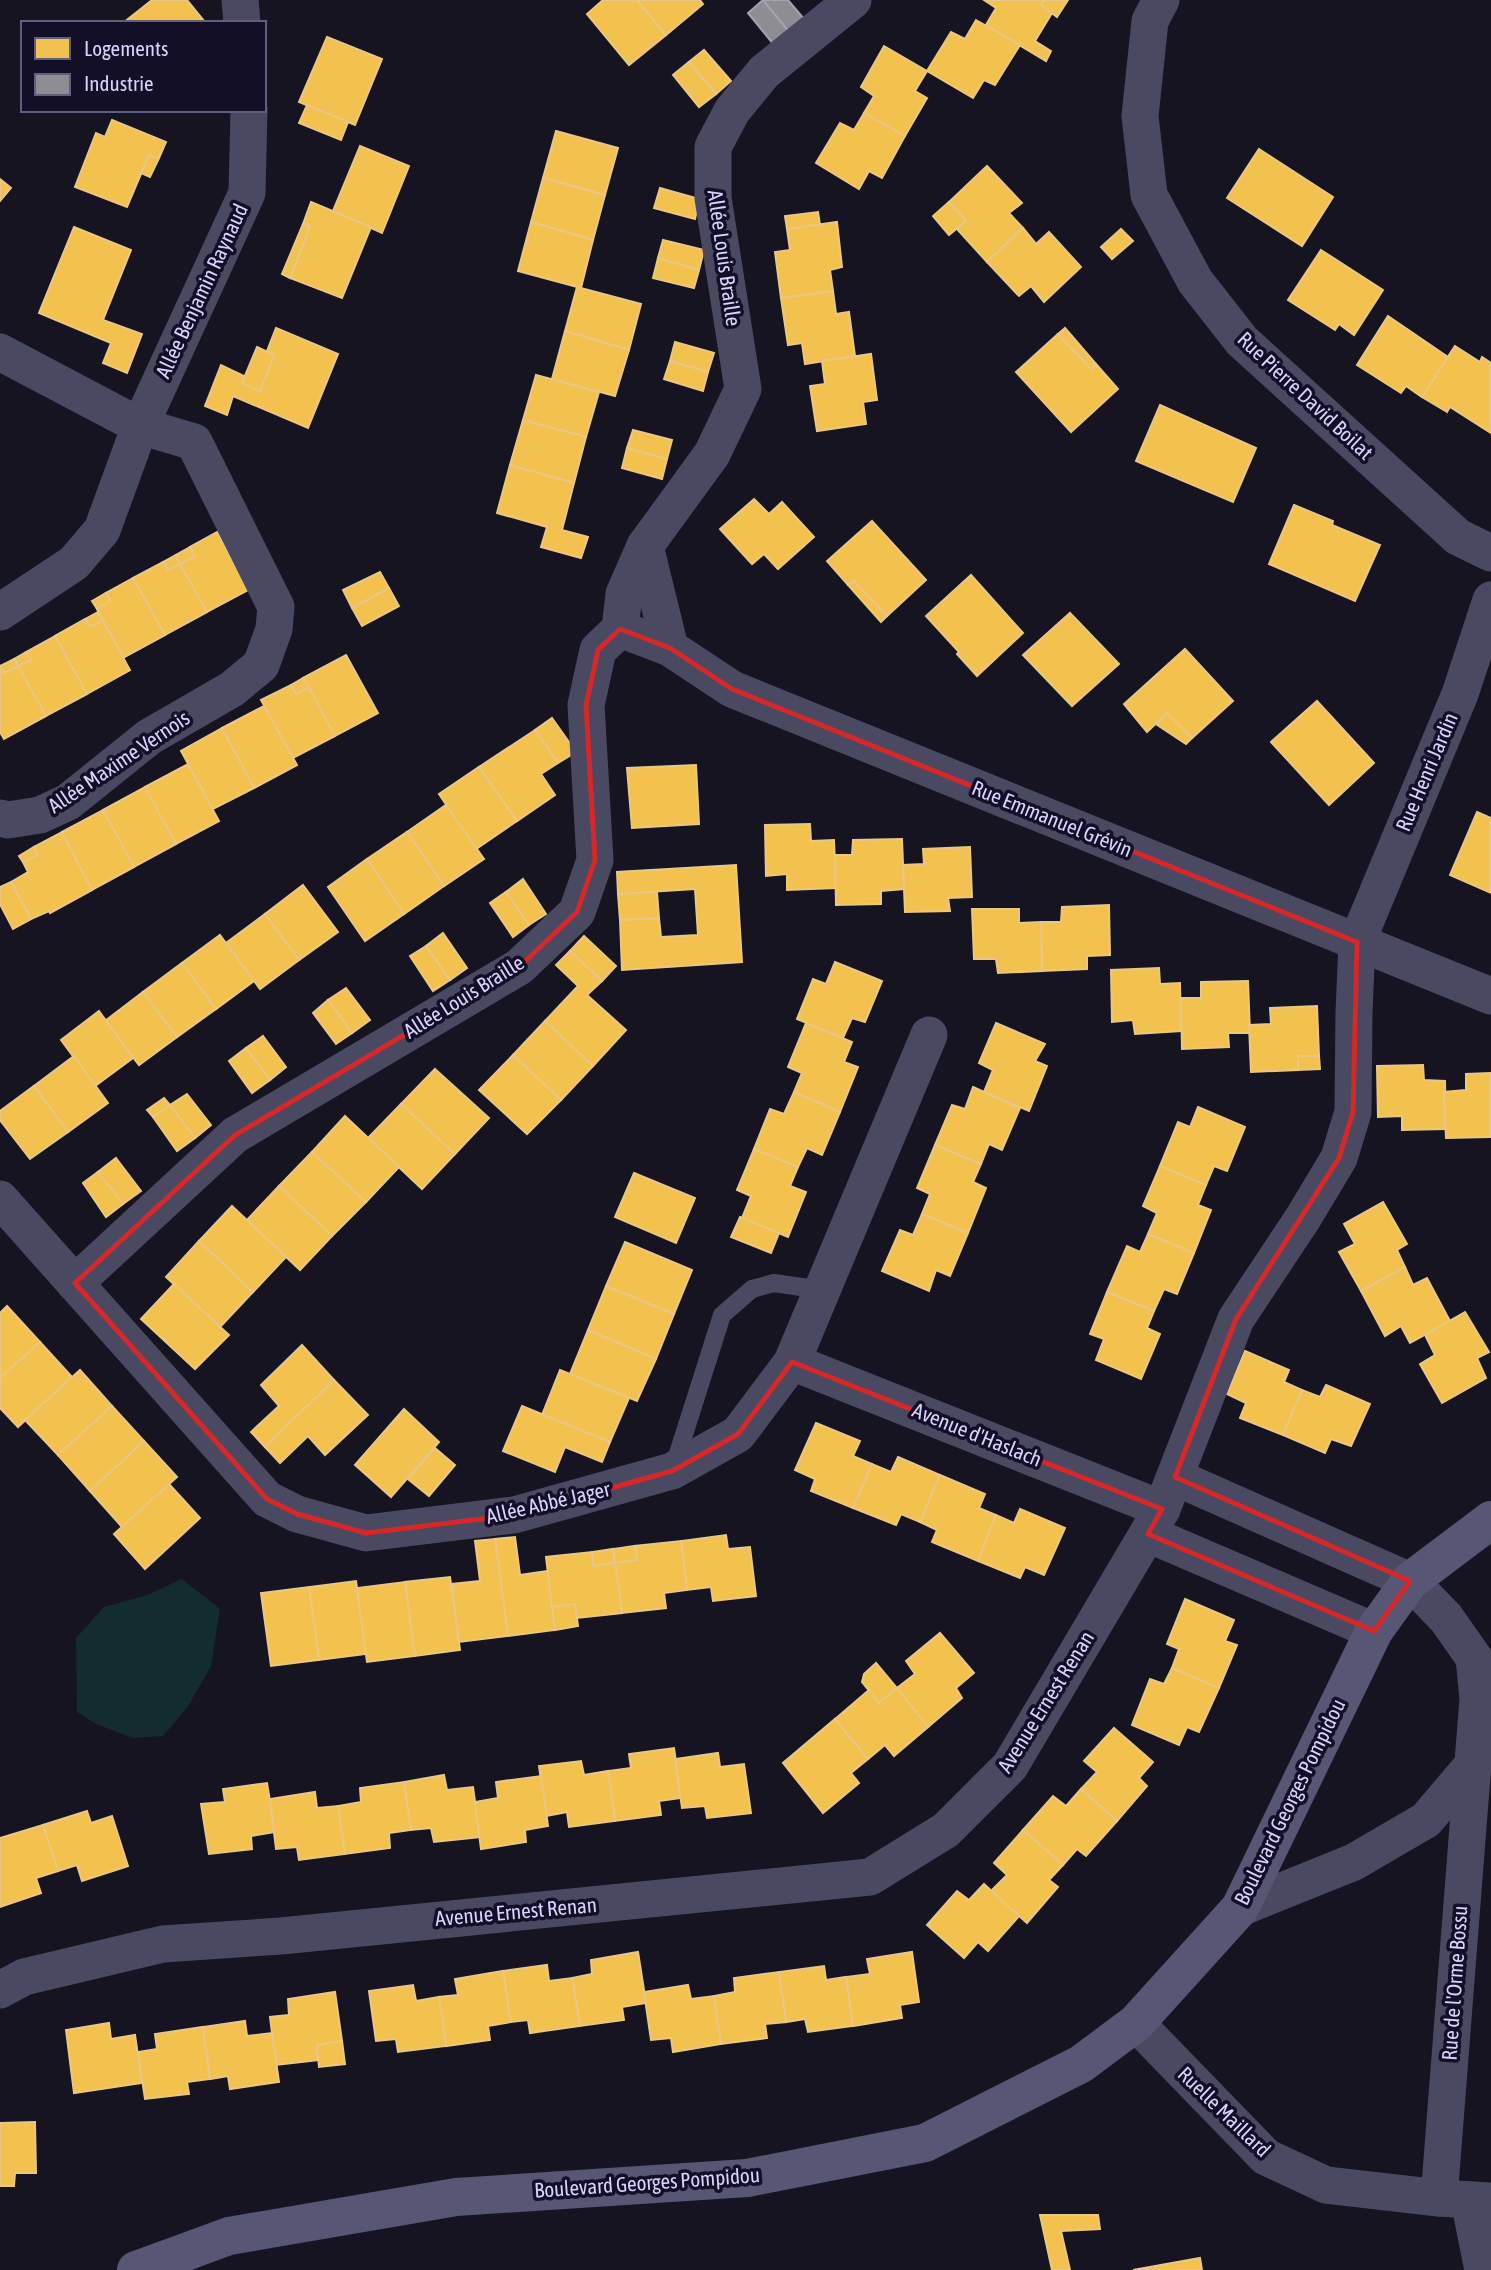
<svg xmlns="http://www.w3.org/2000/svg" width="1491" height="2270" viewBox="0 0 1491 2270" font-family="'Asap Condensed',sans-serif">
<style>
.green{fill:#132c2d}
.homes{fill:#f2c14e;stroke:#eac783;stroke-width:2}
.industry{fill:#8d8d92;stroke:#a4a2b3;stroke-width:2}
.lines{fill:none;stroke-linecap:round;stroke-linejoin:round}
.service{stroke:#4a4962;stroke-width:18}
.minor{stroke:#4a4962;stroke-width:37}
.secondary{stroke:#575674;stroke-width:38}
.marked{fill:none;stroke:#d62828;stroke-width:5;stroke-linejoin:round}
.labels{text-anchor:middle;stroke-width:7;stroke-linejoin:round;paint-order:stroke}
.street-label{font-size:21px;fill:#d9d4ff;stroke:#130f26}
</style>
<rect width="100%" height="100%" fill="#161421"/>
<polygon class="green" points="182,1579 220,1609 211,1666 189,1705 163,1736 133,1738 96,1724 77,1712 76,1638 104,1607 147,1595"/>
<g class="homes">
<polygon points="152,0 187,0 204,21 202,23 123,23"/>
<polygon points="603,0 637,0 666,35 629,65 587,14"/>
<polygon points="637,0 700,0 703,4 666,35"/>
<polygon points="984,0 1044,0 1041,5 1052,13 1035,41 1051,51 1046,61 986,25 996,8"/>
<polygon points="1044,0 1068,0 1057,17 1041,5"/>
<polygon points="976,20 1020,45 995,85 984,80 973,98 927,71 951,32 965,39"/>
<polygon points="327,37 382,59 355,125 299,102"/>
<polygon points="884,46 927,71 915,91 927,98 905,136 864,113 874,96 861,87"/>
<polygon points="704,50 731,81 716,94 689,62"/>
<polygon points="689,62 716,94 699,107 673,75"/>
<polygon points="307,105 348,122 341,140 299,123"/>
<polygon points="864,113 905,136 882,178 869,171 859,189 816,163 840,123 854,130"/>
<polygon points="112,120 166,142 159,158 149,155 127,207 75,187 96,133 105,137"/>
<polygon points="556,131 618,148 605,195 543,178"/>
<polygon points="360,146 409,166 382,233 333,211"/>
<polygon points="1259,149 1333,197 1302,246 1227,198"/>
<polygon points="149,155 159,158 150,177 141,173"/>
<polygon points="987,166 1022,203 1009,213 1023,228 987,262 957,229 966,221 949,202"/>
<polygon points="543,178 605,195 593,240 531,222"/>
<polygon points="0,179 11,188 0,201"/>
<polygon points="660,188 699,199 695,219 654,208"/>
<polygon points="311,202 371,227 342,298 290,278 310,226 303,224"/>
<polygon points="949,202 966,221 949,235 933,216"/>
<polygon points="818,212 820,225 787,229 785,216"/>
<polygon points="531,222 593,240 581,288 518,271"/>
<polygon points="837,222 842,267 830,270 833,291 781,298 775,252 790,250 787,229"/>
<polygon points="303,224 310,226 290,278 282,274"/>
<polygon points="74,227 131,250 103,320 142,334 127,373 103,363 111,343 39,313"/>
<polygon points="1023,228 1036,244 1049,232 1081,267 1044,302 1031,286 1019,296 987,262"/>
<polygon points="1121,229 1133,241 1112,259 1101,247"/>
<polygon points="663,240 704,250 699,270 658,258"/>
<polygon points="1321,250 1383,290 1354,335 1339,324 1335,330 1288,300"/>
<polygon points="658,258 699,270 694,288 653,278"/>
<polygon points="577,287 641,304 629,350 565,331"/>
<polygon points="833,291 836,314 849,312 855,356 805,364 802,343 788,345 781,298"/>
<polygon points="1388,316 1448,357 1422,397 1406,386 1401,393 1357,365"/>
<polygon points="276,328 338,354 308,428 233,396 227,415 205,406 221,365 244,376 242,383 260,391 274,355 267,351"/>
<polygon points="1065,328 1096,364 1091,369 1058,334"/>
<polygon points="565,331 629,350 615,396 552,379"/>
<polygon points="1058,334 1091,369 1096,364 1118,389 1071,432 1016,372"/>
<polygon points="675,342 714,353 708,372 670,361"/>
<polygon points="1455,346 1480,362 1482,357 1491,363 1491,433 1450,407 1447,412 1422,397"/>
<polygon points="257,347 274,355 260,391 242,383"/>
<polygon points="871,354 877,400 863,402 866,424 817,431 810,386 825,384 822,361"/>
<polygon points="670,361 708,372 703,391 664,379"/>
<polygon points="536,375 599,392 586,437 523,420"/>
<polygon points="1160,405 1256,448 1233,502 1136,461"/>
<polygon points="523,420 586,437 574,483 510,465"/>
<polygon points="633,430 672,440 667,459 627,448"/>
<polygon points="627,448 667,459 662,479 622,468"/>
<polygon points="510,465 574,483 562,530 588,537 581,558 541,547 547,527 497,513"/>
<polygon points="754,499 769,514 782,502 814,537 778,569 764,554 752,564 720,529"/>
<polygon points="1294,505 1333,521 1332,525 1380,545 1355,601 1269,564"/>
<polygon points="872,521 926,580 887,616 854,581 848,585 827,561"/>
<polygon points="217,532 248,590 207,612 180,564 195,556 190,547"/>
<polygon points="190,547 195,556 180,564 176,555"/>
<polygon points="176,555 180,564 168,570 163,562"/>
<polygon points="163,562 168,570 180,564 207,612 165,635 133,578"/>
<polygon points="380,572 389,588 352,608 343,590"/>
<polygon points="971,575 1023,633 977,676 957,654 959,652 926,616"/>
<polygon points="133,578 165,635 123,658 97,609 110,601 106,593"/>
<polygon points="854,581 887,616 881,622 848,585"/>
<polygon points="389,588 399,606 362,626 352,608"/>
<polygon points="106,593 110,601 97,609 92,601"/>
<polygon points="98,612 103,621 90,627 85,619"/>
<polygon points="1070,613 1119,664 1072,706 1023,655"/>
<polygon points="85,619 90,627 103,621 130,670 87,694 55,636"/>
<polygon points="55,636 87,694 46,716 18,666 31,660 26,652"/>
<polygon points="1185,649 1233,701 1192,738 1167,713 1147,732 1124,704"/>
<polygon points="26,652 31,660 18,666 14,659"/>
<polygon points="346,655 378,713 335,736 303,678"/>
<polygon points="14,659 18,666 4,673 0,666"/>
<polygon points="0,666 4,673 18,666 46,716 4,739 0,732"/>
<polygon points="303,678 309,687 296,694 291,685"/>
<polygon points="291,685 296,694 309,687 335,736 293,758 261,700"/>
<polygon points="1317,701 1374,763 1329,805 1271,742"/>
<polygon points="264,706 297,765 254,788 222,728"/>
<polygon points="1167,713 1192,738 1186,744 1156,724"/>
<polygon points="552,718 576,752 558,763 535,730"/>
<polygon points="222,728 254,788 213,809 181,751"/>
<polygon points="535,730 558,763 541,774 555,795 517,821 479,767"/>
<polygon points="188,764 219,821 176,844 145,787"/>
<polygon points="696,765 699,824 632,828 627,768"/>
<polygon points="479,767 517,821 476,849 439,794"/>
<polygon points="145,787 176,844 134,867 103,810"/>
<polygon points="446,805 484,859 444,886 407,832"/>
<polygon points="103,810 134,867 92,890 62,832"/>
<polygon points="1477,812 1491,818 1491,893 1450,875"/>
<polygon points="810,824 811,841 834,840 836,888 787,890 787,874 766,876 765,825"/>
<polygon points="62,832 92,890 50,913 49,911 31,919 11,882 28,872 23,862 38,855 34,847"/>
<polygon points="407,832 444,886 404,914 367,859"/>
<polygon points="902,839 904,889 881,891 881,904 836,905 835,855 852,855 853,840"/>
<polygon points="34,847 38,855 23,862 19,856"/>
<polygon points="970,847 972,897 948,898 950,911 905,912 903,865 924,864 923,849"/>
<polygon points="367,859 404,914 365,941 328,887"/>
<polygon points="736,865 742,962 622,970 620,920 659,918 661,937 698,935 695,889 618,894 617,872"/>
<polygon points="523,879 546,914 529,925 506,892"/>
<polygon points="11,882 31,919 13,929 0,904 0,887"/>
<polygon points="303,885 338,932 299,960 265,914"/>
<polygon points="506,892 529,925 513,937 490,903"/>
<polygon points="657,892 659,918 620,920 618,894"/>
<polygon points="1109,905 1110,955 1087,956 1087,969 1042,971 1041,922 1061,922 1062,907"/>
<polygon points="972,909 1019,909 1019,923 1041,922 1042,971 998,973 996,959 974,959"/>
<polygon points="265,914 299,960 260,989 226,943"/>
<polygon points="443,933 467,968 450,980 426,946"/>
<polygon points="220,935 254,981 216,1009 182,963"/>
<polygon points="584,936 616,966 602,981 570,951"/>
<polygon points="426,946 450,980 433,991 410,956"/>
<polygon points="570,951 602,981 587,995 626,1030 593,1066 545,1021 578,986 556,965"/>
<polygon points="835,962 882,981 865,1022 852,1018 843,1038 797,1019 813,979 826,984"/>
<polygon points="182,963 216,1009 177,1037 143,992"/>
<polygon points="1159,968 1160,984 1180,983 1181,1031 1135,1034 1133,1020 1112,1022 1111,970"/>
<polygon points="1248,981 1250,1033 1228,1033 1229,1047 1182,1049 1181,998 1201,998 1201,982"/>
<polygon points="346,988 370,1020 352,1033 328,1000"/>
<polygon points="143,992 177,1037 139,1065 105,1021"/>
<polygon points="328,1000 352,1033 336,1044 313,1013"/>
<polygon points="1317,1006 1319,1056 1298,1056 1298,1070 1251,1072 1249,1025 1271,1024 1270,1008"/>
<polygon points="99,1011 133,1058 95,1086 61,1040"/>
<polygon points="545,1021 593,1066 561,1100 513,1055"/>
<polygon points="806,1023 852,1042 844,1062 858,1067 840,1112 794,1092 802,1073 788,1067"/>
<polygon points="996,1023 1045,1044 1035,1061 1047,1066 1029,1111 984,1092 993,1070 979,1063"/>
<polygon points="263,1036 286,1067 270,1080 246,1048"/>
<polygon points="246,1048 270,1080 252,1093 229,1061"/>
<polygon points="513,1055 561,1100 527,1134 479,1090"/>
<polygon points="74,1056 108,1103 68,1132 34,1086"/>
<polygon points="1298,1056 1319,1056 1320,1069 1298,1070"/>
<polygon points="1423,1065 1424,1080 1445,1081 1446,1129 1402,1130 1402,1116 1378,1117 1377,1066"/>
<polygon points="435,1069 489,1118 455,1154 401,1104"/>
<polygon points="1491,1073 1491,1137 1446,1138 1444,1092 1466,1090 1466,1074"/>
<polygon points="34,1086 68,1132 30,1159 0,1120 0,1111"/>
<polygon points="973,1087 1020,1108 1002,1150 989,1144 981,1164 935,1145 952,1105 965,1109"/>
<polygon points="794,1092 840,1112 822,1155 807,1148 798,1167 754,1149 770,1109 784,1114"/>
<polygon points="187,1094 211,1125 195,1138 170,1105"/>
<polygon points="164,1098 170,1105 153,1117 147,1110"/>
<polygon points="401,1104 455,1154 422,1189 368,1138"/>
<polygon points="170,1105 195,1138 177,1151 153,1117"/>
<polygon points="1198,1107 1245,1127 1227,1171 1214,1166 1206,1185 1160,1166 1178,1122 1190,1127"/>
<polygon points="345,1116 399,1167 366,1202 312,1152"/>
<polygon points="935,1145 981,1164 973,1182 986,1188 968,1233 922,1214 930,1194 917,1188"/>
<polygon points="754,1149 798,1167 790,1186 806,1192 788,1237 742,1218 751,1196 737,1190"/>
<polygon points="312,1152 366,1202 332,1236 279,1186"/>
<polygon points="116,1158 141,1191 123,1204 98,1172"/>
<polygon points="1160,1166 1206,1185 1198,1205 1211,1210 1194,1253 1148,1234 1157,1213 1143,1206"/>
<polygon points="98,1172 123,1204 106,1217 83,1183"/>
<polygon points="634,1173 695,1198 676,1243 615,1217"/>
<polygon points="279,1186 332,1236 300,1270 247,1220"/>
<polygon points="1383,1202 1407,1244 1397,1250 1405,1267 1361,1291 1339,1252 1355,1244 1344,1224"/>
<polygon points="232,1206 286,1257 253,1292 199,1241"/>
<polygon points="922,1214 968,1233 950,1276 936,1270 929,1291 882,1271 900,1230 913,1235"/>
<polygon points="740,1217 779,1233 771,1253 731,1237"/>
<polygon points="1148,1234 1194,1253 1177,1294 1164,1289 1154,1311 1107,1292 1127,1246 1140,1252"/>
<polygon points="199,1241 253,1292 220,1327 166,1277"/>
<polygon points="625,1242 692,1270 674,1314 606,1286"/>
<polygon points="1405,1267 1413,1285 1427,1278 1450,1321 1410,1343 1401,1326 1385,1336 1361,1291"/>
<polygon points="174,1284 229,1335 195,1369 141,1319"/>
<polygon points="606,1286 674,1314 656,1359 588,1330"/>
<polygon points="1107,1292 1154,1311 1147,1328 1160,1334 1141,1379 1096,1360 1104,1339 1090,1334"/>
<polygon points="7,1306 40,1342 0,1378 0,1313"/>
<polygon points="1465,1312 1489,1352 1477,1358 1486,1378 1442,1403 1420,1364 1435,1355 1425,1335"/>
<polygon points="588,1330 656,1359 637,1401 570,1374"/>
<polygon points="40,1342 72,1377 18,1427 0,1408 0,1378"/>
<polygon points="302,1345 334,1380 265,1447 251,1432 279,1406 261,1385"/>
<polygon points="1245,1351 1289,1370 1284,1382 1302,1390 1283,1435 1240,1418 1246,1403 1227,1394"/>
<polygon points="80,1370 112,1406 58,1455 25,1420"/>
<polygon points="560,1370 629,1398 610,1442 542,1415"/>
<polygon points="334,1380 368,1415 325,1455 308,1436 280,1463 265,1447"/>
<polygon points="1326,1385 1370,1404 1351,1446 1331,1439 1325,1453 1283,1435 1302,1390 1320,1397"/>
<polygon points="112,1406 144,1441 90,1491 58,1455"/>
<polygon points="522,1406 610,1442 602,1462 565,1447 555,1472 503,1451"/>
<polygon points="404,1409 439,1442 391,1497 355,1465"/>
<polygon points="816,1423 860,1441 853,1456 872,1464 853,1508 811,1491 815,1479 795,1470"/>
<polygon points="144,1441 177,1477 122,1527 90,1491"/>
<polygon points="435,1448 455,1465 429,1496 408,1479"/>
<polygon points="898,1457 940,1475 920,1522 901,1514 896,1525 853,1508 872,1464 891,1472"/>
<polygon points="940,1475 985,1494 979,1508 996,1515 978,1561 932,1542 937,1530 920,1522"/>
<polygon points="169,1484 200,1518 145,1569 114,1534"/>
<polygon points="1020,1509 1065,1528 1044,1575 1025,1567 1020,1578 978,1561 996,1515 1014,1523"/>
<polygon points="726,1535 728,1549 750,1547 756,1596 713,1601 711,1587 687,1590 681,1541"/>
<polygon points="515,1537 520,1575 548,1571 555,1630 508,1636 495,1539"/>
<polygon points="495,1539 508,1636 459,1642 452,1584 480,1581 475,1541"/>
<polygon points="681,1541 687,1590 664,1593 666,1608 622,1613 615,1563 637,1560 635,1546"/>
<polygon points="635,1546 637,1560 615,1563 613,1549"/>
<polygon points="613,1549 615,1563 593,1566 592,1552"/>
<polygon points="592,1552 593,1566 615,1563 622,1613 577,1618 575,1604 552,1607 546,1557"/>
<polygon points="450,1577 460,1650 415,1656 405,1582"/>
<polygon points="356,1581 366,1654 319,1660 309,1587"/>
<polygon points="405,1582 415,1656 367,1662 357,1588"/>
<polygon points="309,1587 319,1660 271,1666 261,1593"/>
<polygon points="1185,1599 1234,1620 1225,1641 1237,1645 1219,1688 1172,1668 1179,1649 1167,1644"/>
<polygon points="575,1604 578,1626 555,1630 552,1607"/>
<polygon points="940,1633 974,1673 956,1688 962,1698 928,1727 897,1688 915,1674 906,1661"/>
<polygon points="876,1663 897,1688 879,1703 862,1682 864,1674"/>
<polygon points="1172,1668 1219,1688 1199,1732 1187,1727 1179,1745 1132,1725 1150,1679 1164,1684"/>
<polygon points="897,1688 928,1727 894,1756 885,1745 868,1759 835,1719 869,1690 879,1703"/>
<polygon points="835,1719 868,1759 851,1773 859,1783 823,1813 783,1763"/>
<polygon points="1114,1728 1153,1762 1139,1778 1147,1786 1117,1821 1081,1789 1097,1772 1084,1761"/>
<polygon points="674,1748 681,1798 659,1801 661,1815 615,1821 608,1771 631,1768 629,1754"/>
<polygon points="718,1753 720,1767 744,1764 751,1813 707,1818 705,1806 682,1808 675,1759"/>
<polygon points="581,1761 584,1775 608,1771 615,1821 569,1827 567,1812 546,1816 539,1766"/>
<polygon points="444,1775 447,1790 473,1787 480,1837 434,1842 431,1828 411,1830 404,1782"/>
<polygon points="541,1776 548,1826 525,1830 526,1842 481,1849 475,1802 498,1798 496,1782"/>
<polygon points="404,1782 411,1830 389,1833 390,1848 345,1854 338,1806 361,1802 360,1788"/>
<polygon points="267,1783 275,1832 251,1836 252,1849 209,1854 201,1804 225,1802 223,1789"/>
<polygon points="1081,1789 1117,1821 1086,1856 1077,1849 1063,1865 1023,1830 1053,1796 1066,1806"/>
<polygon points="315,1792 317,1808 338,1806 345,1854 299,1860 297,1847 276,1849 270,1799"/>
<polygon points="87,1811 91,1823 112,1816 128,1866 82,1881 77,1865 58,1871 43,1825"/>
<polygon points="43,1825 58,1871 36,1878 41,1893 0,1907 0,1838"/>
<polygon points="1023,1830 1063,1865 1049,1880 1058,1887 1027,1923 991,1891 1007,1875 994,1863"/>
<polygon points="984,1884 1019,1916 988,1951 978,1942 964,1958 927,1925 957,1891 969,1900"/>
<polygon points="638,1952 646,2003 622,2007 624,2020 580,2026 572,1978 592,1974 591,1960"/>
<polygon points="912,1952 919,2002 900,2005 902,2018 853,2026 846,1977 870,1974 867,1959"/>
<polygon points="547,1965 549,1981 572,1978 580,2026 530,2033 528,2020 511,2022 503,1971"/>
<polygon points="824,1966 826,1980 846,1977 853,2026 808,2032 805,2019 786,2022 779,1972"/>
<polygon points="503,1971 511,2022 488,2026 490,2040 446,2046 439,1997 458,1995 455,1979"/>
<polygon points="779,1972 786,2022 765,2024 767,2038 721,2044 714,1996 735,1992 734,1978"/>
<polygon points="413,1985 416,2001 439,1997 446,2046 398,2052 396,2039 376,2041 369,1991"/>
<polygon points="688,1985 691,1999 714,1996 721,2044 673,2052 671,2038 651,2040 644,1992"/>
<polygon points="335,1992 342,2041 317,2045 318,2060 276,2065 270,2017 289,2015 288,1999"/>
<polygon points="245,2021 247,2036 272,2033 279,2082 230,2089 228,2076 210,2079 203,2027"/>
<polygon points="109,2023 111,2039 135,2035 142,2083 74,2093 66,2030"/>
<polygon points="203,2027 210,2079 187,2082 189,2094 145,2099 138,2052 157,2049 155,2034"/>
<polygon points="342,2041 345,2064 319,2067 317,2045"/>
<polygon points="35,2122 36,2173 15,2173 14,2186 0,2186 0,2123"/>
<polygon points="1040,2215 1098,2215 1100,2229 1061,2231 1070,2270 1052,2270"/>
<polygon points="1200,2258 1202,2270 1133,2270"/>
</g>
<g class="industry">
<polygon points="763,0 788,0 805,20 789,32"/>
<polygon points="763,0 789,32 774,45 748,13"/>
</g>
<g class="lines">
<polyline class="service" points="674,1466 722,1315 752,1289 774,1283 822,1290"/>
<g class="minor">
<polyline points="240,0 242,23"/>
<polyline points="1161,0 1150,21 1140,116 1149,195 1195,281 1242,341 1458,537 1491,553"/>
<polyline points="0,352 140,426 194,442 276,607 274,629 261,665 232,689 149,737 68,802 40,815 8,820 0,818"/>
<polyline points="645,546 670,648"/>
<polyline points="0,612 74,563 102,530 140,426 247,193 249,110"/>
<polyline points="620,629 670,648 732,689 1491,996"/>
<polyline points="0,1199 267,1499 297,1514 366,1533 514,1515 672,1471 738,1434 792,1362 929,1035"/>
<polyline points="75,1283 235,1135 519,967 577,912 595,860 586,705 598,650 620,629 624,594 645,546 712,454 743,389 713,198 713,147 732,111 764,72 853,0"/>
<polyline points="792,1362 1162,1509"/>
<polyline points="1175,1477 1410,1581 1446,1618 1474,1658 1478,1699 1439,2198"/>
<polyline points="1148,1534 1374,1631"/>
<polyline points="1240,1908 1354,1862 1426,1820 1471,1767"/>
<polyline points="0,1990 24,1977 163,1944 281,1936 870,1877 946,1830 1010,1766 1162,1509 1236,1319 1303,1218 1339,1158 1353,1112 1354,1012 1357,942 1460,694 1491,600"/>
<polyline points="1136,2023 1266,2157 1326,2185 1439,2198 1491,2201"/>
<polyline points="1469,2200 1483,2270"/>
</g>
<polyline class="secondary" points="136,2270 229,2236 456,2197 747,2178 925,2143 1081,2064 1136,2023 1240,1908 1374,1631 1410,1581 1491,1520"/>
</g>
<path class="marked" d="M 620,629 L 670,648 L 732,689 L 1357,942 L 1353,1112 L 1339,1158 L 1236,1319 L 1175,1477 L 1410,1581 L 1374,1631 L 1148,1534 L 1162,1509 L 792,1362 L 738,1434 L 672,1471 L 514,1515 L 366,1533 L 297,1514 L 267,1499 L 75,1283 L 235,1135 L 519,967 L 577,912 L 595,860 L 586,705 L 598,650 Z"/>
<g class="labels">
<g class="street-label">
<text transform="translate(724 258) rotate(82)" y="7">Allée Louis Braille</text>
<text transform="translate(202 291) rotate(-65)" y="7">Allée Benjamin Raynaud</text>
<text transform="translate(1305 396) rotate(43)" y="7">Rue Pierre David Boilat</text>
<text transform="translate(119 762) rotate(-34)" y="7">Allée Maxime Vernois</text>
<text transform="translate(1427 772) rotate(-67)" y="7">Rue Henri Jardin</text>
<text transform="translate(1052 819) rotate(22)" y="7">Rue Emmanuel Grévin</text>
<text transform="translate(464 997) rotate(-32)" y="7">Allée Louis Braille</text>
<text transform="translate(977 1435) rotate(22)" y="7">Avenue d'Haslach</text>
<text transform="translate(548 1503) rotate(-13)" y="7">Allée Abbé Jager</text>
<text transform="translate(1046 1702) rotate(-58)" y="7">Avenue Ernest Renan</text>
<text transform="translate(1290 1802) rotate(-64)" y="7">Boulevard Georges Pompidou</text>
<text transform="translate(516 1912) rotate(-5)" y="7">Avenue Ernest Renan</text>
<text transform="translate(1455 1983) rotate(-86)" y="7">Rue de l'Orme Bossu</text>
<text transform="translate(1224 2112) rotate(44)" y="7">Ruelle Maillard</text>
<text transform="translate(647 2183) rotate(-4)" y="7">Boulevard Georges Pompidou</text>
</g>
</g>
<rect x="21" y="21" width="245" height="91" fill="#130f26" stroke="#625e7d" stroke-width="2"/>
<rect x="35" y="38" width="35" height="21" fill="#f2c14e" stroke="#625e7d" stroke-width="2"/>
<text x="84" y="56" font-size="21" fill="#d9d4ff">Logements</text>
<rect x="35" y="74" width="35" height="21" fill="#8d8d92" stroke="#625e7d" stroke-width="2"/>
<text x="84" y="91" font-size="21" fill="#d9d4ff">Industrie</text>
</svg>
